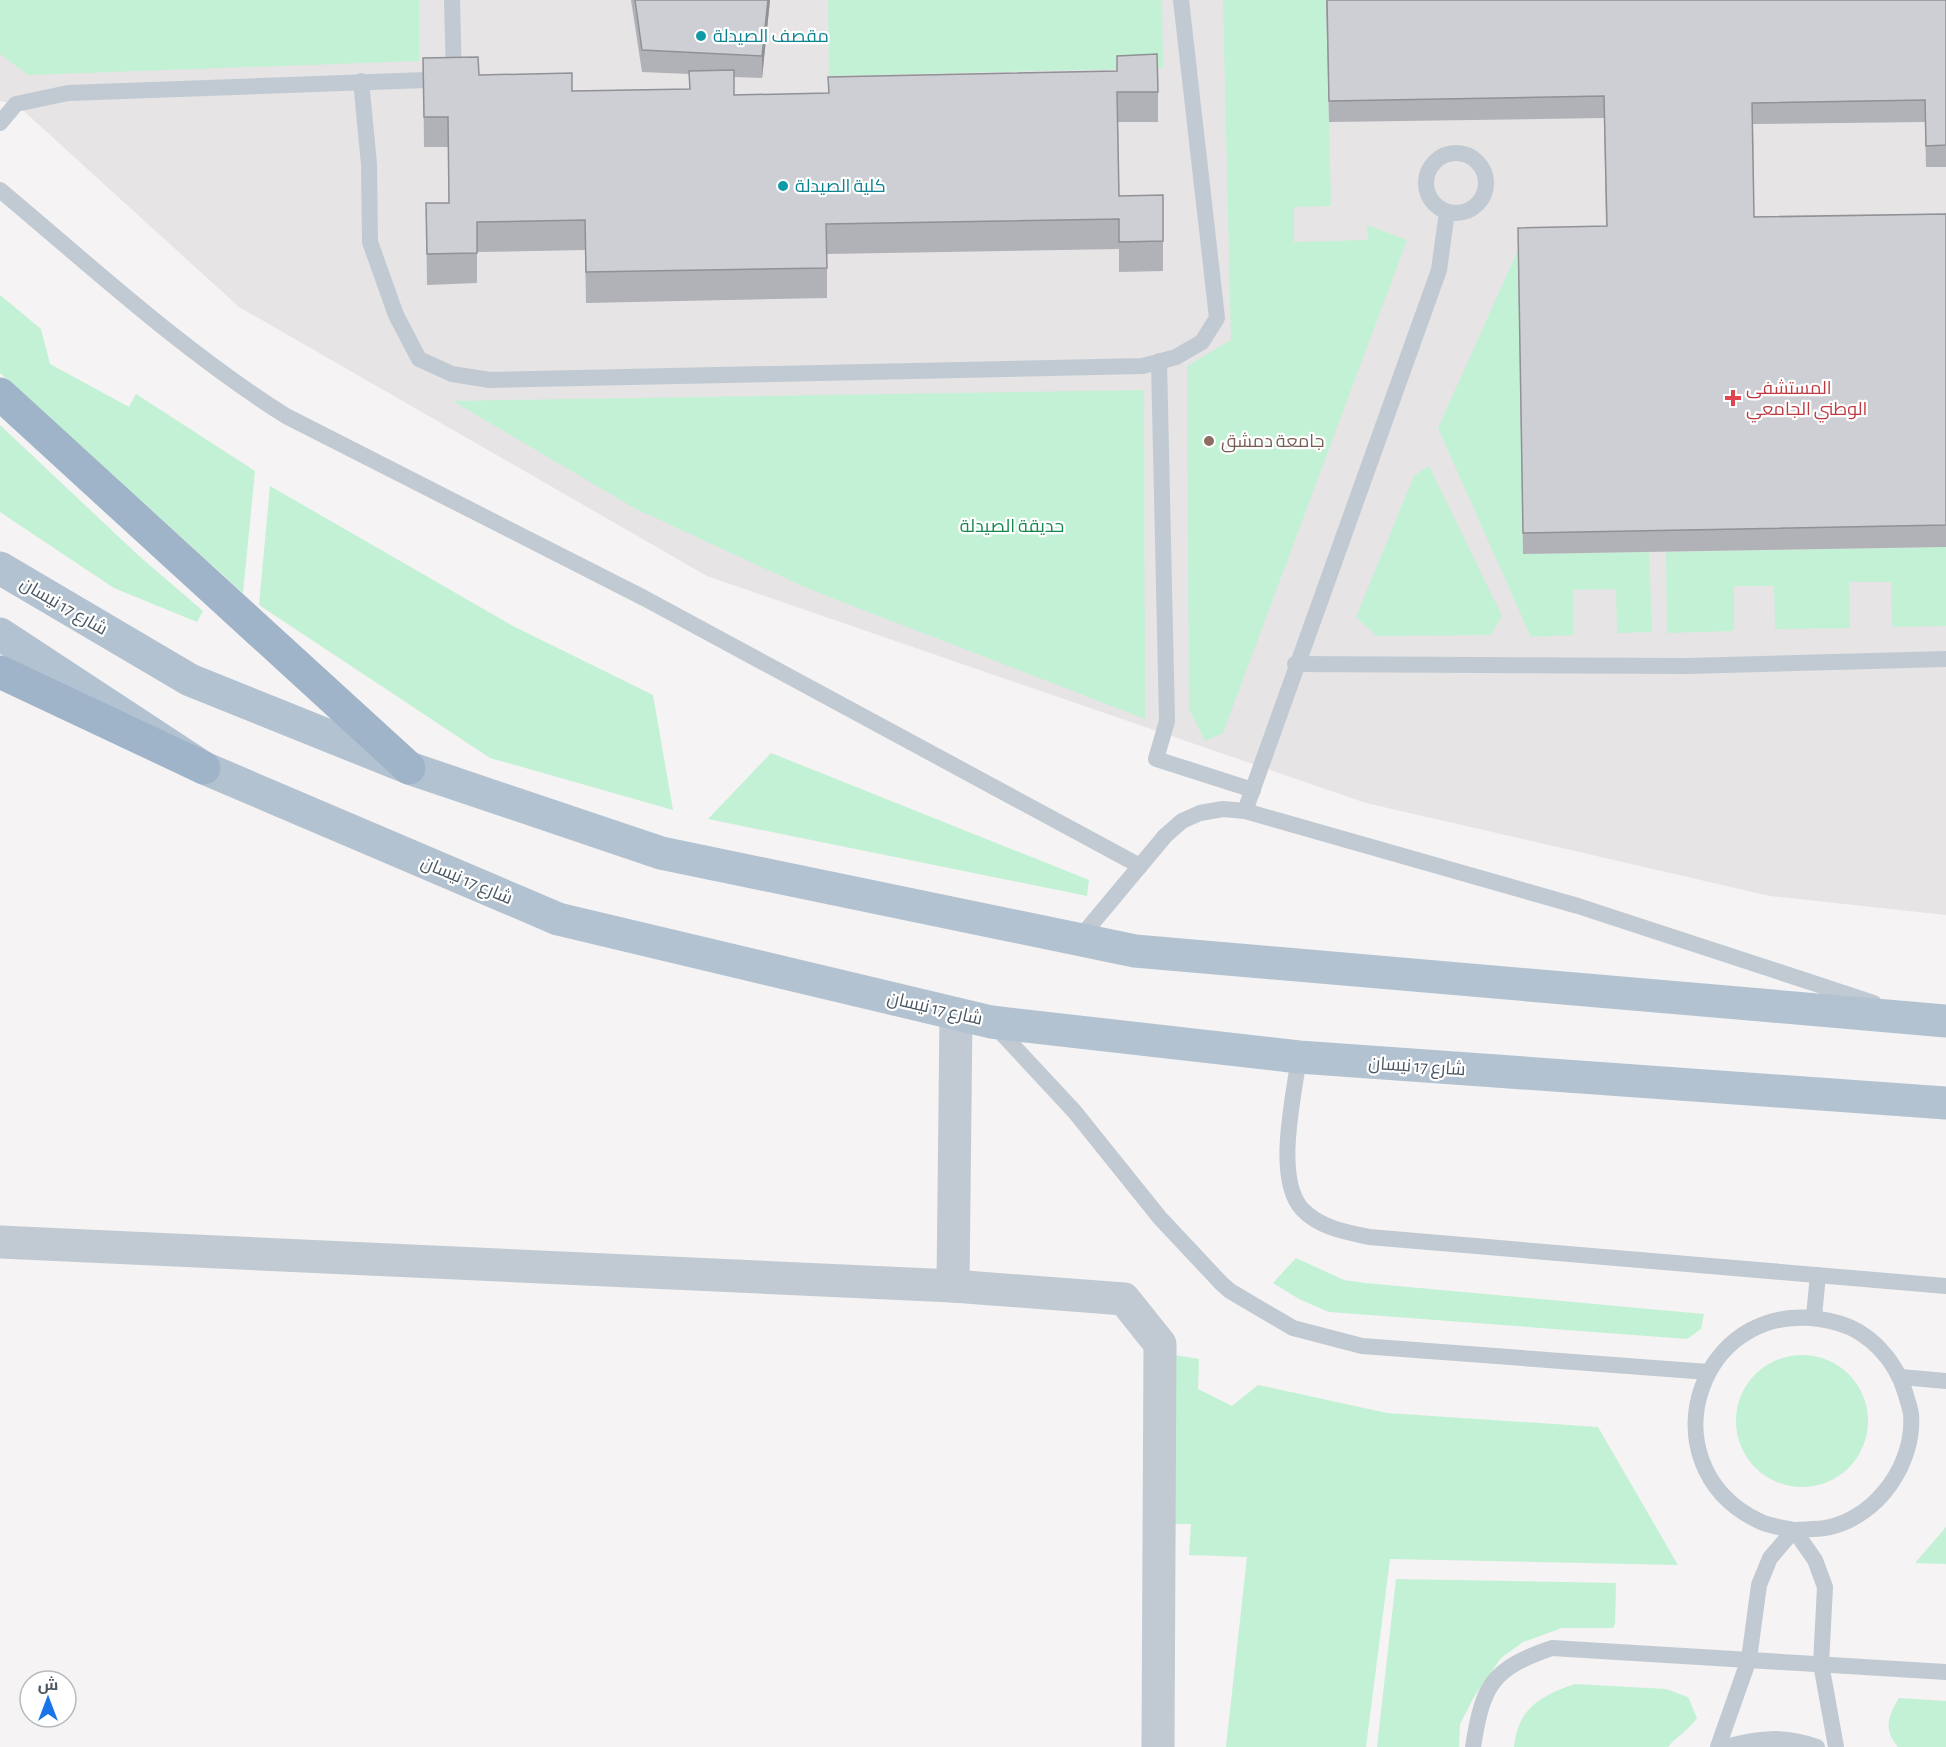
<svg xmlns="http://www.w3.org/2000/svg" width="1946" height="1747" viewBox="0 0 1946 1747" font-family="'Alegreya Sans',Cairo,sans-serif">
<style>
.education{fill:#e6e4e5}
.green{fill:#c3f1d5}
.lines{fill:none;stroke-linecap:round;stroke-linejoin:round}
.service{stroke:#c1cad2;stroke-width:16}
.minor{stroke:#c1cad2;stroke-width:33}
.primary{stroke:#b3c2d1;stroke-width:33}
.trunk{stroke:#9fb4c9;stroke-width:33}
.wall{fill:#b0b2b7}
.shaded-wall{fill:#909195}
.building{fill:#cdcfd5;stroke:#909195;stroke-width:1.5}
.culture-dot{fill:#0f9aa8;stroke:#fff;stroke-width:2}
.health-dot{fill:#e0444e;stroke:#fff;stroke-width:2}
.education-dot{fill:#8d6e63;stroke:#fff;stroke-width:2}
.labels{text-anchor:middle;stroke-width:4.5;stroke-linejoin:round;paint-order:stroke}
.culture-label{font-size:18px;fill:#0d838f;stroke:#fff;text-anchor:start}
.health-label{font-size:18px;fill:#be3a42;stroke:#fff;text-anchor:start}
.education-label{font-size:18px;fill:#785e54;stroke:#fff;text-anchor:start}
.park-label{font-size:18px;fill:#17864f;stroke:#fff}
.street-label{font-size:18px;fill:#4a5661;stroke:#fff}
</style>
<rect width="100%" height="100%" fill="#f5f3f3"/>
<polygon class="education" points="0,0 1946,0 1946,915 1770,896 1366,803 707,576 239,307 16,104 0,101"/>
<g class="green">
<polygon points="0,0 419,0 419,61 28,75 0,54"/>
<polygon points="828,0 1162,0 1163,68 829,76"/>
<polygon points="1223,0 1326,0 1331,206 1294,207 1294,242 1368,240 1367,225 1407,240 1223,733 1205,741 1189,708 1187,366 1231,340"/>
<polygon points="1518,250 1523,554 1649,552 1652,632 1617,633 1616,589 1573,590 1573,635 1531,637 1438,428"/>
<polygon points="0,295 41,329 50,364 129,407 136,394 255,471 243,593 0,373"/>
<polygon points="1144,390 1145,719 809,589 634,508 453,401"/>
<polygon points="0,425 139,556 203,611 197,622 114,588 0,512"/>
<polygon points="1429,466 1502,616 1490,635 1377,636 1356,617 1414,476"/>
<polygon points="270,486 513,626 653,695 673,810 490,758 259,605"/>
<polygon points="1946,547 1946,626 1892,627 1891,582 1849,582 1850,628 1775,629 1774,586 1734,586 1734,631 1667,633 1666,552"/>
<polygon points="771,753 1089,880 1087,896 708,819"/>
<polygon points="1296,1258 1344,1280 1365,1283 1704,1314 1701,1329 1687,1339 1329,1312 1299,1299 1273,1283"/>
<circle cx="1802" cy="1421" r="66"/>
<polygon points="1175,1355 1199,1359 1198,1389 1232,1406 1258,1385 1387,1413 1598,1427 1678,1565 1390,1559 1366,1747 1226,1747 1247,1557 1189,1555 1191,1524 1167,1524"/>
<polygon points="1946,1527 1946,1564 1915,1563"/>
<polygon points="1396,1579 1616,1583 1615,1623 1613,1628 1562,1628 1523,1642 1501,1658 1474,1697 1460,1724 1459,1747 1377,1747"/>
<path d="M 1575,1684 L 1666,1689 L 1688,1697 L 1697,1718 C 1688,1731 1678,1735 1668,1747 L 1514,1747 C 1518,1708 1540,1696 1575,1684 Z"/>
<path d="M 1899,1698 L 1946,1701 L 1946,1747 L 1898,1747 C 1883,1730 1888,1716 1899,1698 Z"/>
</g>
<g class="lines">
<g class="service">
<polyline points="361,81 369,164 370,242 396,315 419,359 452,374 490,380 1143,366 1176,357 1202,342 1217,318 1181,0"/>
<polyline points="0,123 16,104 68,93 454,79 452,0"/>
<circle cx="1456" cy="183" r="30"/>
<path d="M 0,190 C 93,268 183,351 286,416 L 644,598 L 1140,866"/>
<polyline points="1159,361 1167,721 1156,759 1253,790"/>
<polyline points="1295,664 1686,666 1946,659"/>
<polyline points="1245,811 1439,270 1447,212"/>
<polyline points="1079,939 1165,836 1182,821 1200,813 1223,809 1245,811 1578,906 1874,1003"/>
<polyline points="993,1024 1074,1111 1160,1218 1221,1283 1230,1291 1293,1328 1362,1346 1708,1372"/>
<path d="M 1299,1057 C 1294,1096 1274,1178 1302,1209 C 1320,1228 1346,1232 1369,1237 L 1946,1286"/>
<polyline points="1814,1316 1818,1275"/>
<polyline points="1901,1377 1946,1381"/>
<path d="M 1473,1747 C 1483,1685 1491,1669 1552,1648 L 1946,1672"/>
<path d="M 1718,1747 L 1749,1659 L 1759,1585 L 1770,1558 L 1794,1530 C 1805,1529 1819,1530 1830,1527 C 1878,1516 1915,1463 1911,1414 C 1910,1407 1907,1399 1905,1392 C 1896,1361 1870,1332 1838,1323 C 1701,1285 1640,1464 1759,1521 C 1769,1526 1783,1528 1794,1530 L 1815,1560 L 1825,1587 L 1821,1664 L 1836,1747"/>
<path d="M 1726,1747 C 1757,1738 1785,1735 1817,1747"/>
</g>
<g class="minor">
<polyline points="0,1242 953,1286 1124,1299 1160,1344 1158,1747"/>
<polyline points="953,1286 956,1014"/>
</g>
<g class="primary">
<polyline points="0,568 190,680 409,768 661,853 1135,951 1946,1021"/>
<polyline points="0,634 204,768 558,919 991,1022 1299,1057 1946,1103"/>
</g>
<g class="trunk">
<polyline points="0,394 409,768"/>
<polyline points="0,672 204,768"/>
</g>
</g>
<g class="wall">
<polygon points="631,0 770,0 762,78 734,77 734,95 828,93 828,77 1117,71 1117,56 1158,92 1158,122 1118,122 1119,196 1163,195 1163,271 1119,272 1119,249 827,254 827,298 586,303 585,250 477,252 477,283 427,285 426,203 449,203 448,147 424,147 423,58 479,75 572,91 689,89 689,74 642,72"/>
<polygon points="1326,0 1946,0 1946,167 1926,167 1925,122 1753,124 1754,217 1946,214 1946,547 1523,554 1518,250 1606,226 1604,118 1329,122"/>
</g>
<polygon class="shaded-wall" points="768,0 770,0 762,78 762,56"/>
<g class="building">
<polygon points="635,0 768,0 762,56 642,50"/>
<polygon points="1327,0 1946,0 1946,145 1926,146 1925,100 1752,103 1754,217 1946,214 1946,525 1523,533 1518,228 1607,226 1604,96 1329,101"/>
<polygon points="1157,54 1158,92 1117,92 1119,196 1163,195 1163,241 1119,242 1119,219 826,224 827,268 586,272 585,220 477,222 477,253 427,254 426,203 449,203 448,117 424,117 423,58 478,57 479,75 572,73 572,91 690,89 689,71 734,70 734,95 829,93 828,77 1117,71 1117,56"/>
</g>
<g class="culture-dot">
<circle cx="701" cy="36" r="6"/>
<circle cx="783" cy="186" r="6"/>
</g>
<path class="health-dot" d="M1730 389h6v6h6v6h-6v6h-6v-6h-6v-6h6z"/>
<circle class="education-dot" cx="1209" cy="441" r="6"/>
<g class="labels">
<g class="culture-label">
<text x="713" y="42">مقصف الصيدلة</text>
<text x="795" y="192">كلية الصيدلة</text>
</g>
<g class="health-label">
<text x="1746" y="394">المستشفى<tspan x="1746" dy="21">الوطني الجامعي</tspan></text>
</g>
<g class="education-label">
<text x="1221" y="447">جامعة دمشق</text>
</g>
<g class="park-label">
<text x="1012" y="532">حديقة الصيدلة</text>
</g>
<g class="street-label">
<text transform="translate(64 606) rotate(30)" y="6">شارع 17 نيسان</text>
<text transform="translate(467 880) rotate(23)" y="6">شارع 17 نيسان</text>
<text transform="translate(935 1008) rotate(13)" y="6">شارع 17 نيسان</text>
<text transform="translate(1417 1066) rotate(4)" y="6">شارع 17 نيسان</text>
</g>
</g>
<g transform="translate(48 1699)"><circle r="28" fill="#ffffff" stroke="#b7bbc0" stroke-width="1.5"/>
<path d="M0-4.5L10 22L0 15L-10 22Z" fill="#1a73e8"/>
<text y="-9" font-size="16" font-weight="bold" text-anchor="middle" fill="#4a5661">ش</text>
</g>
</svg>
